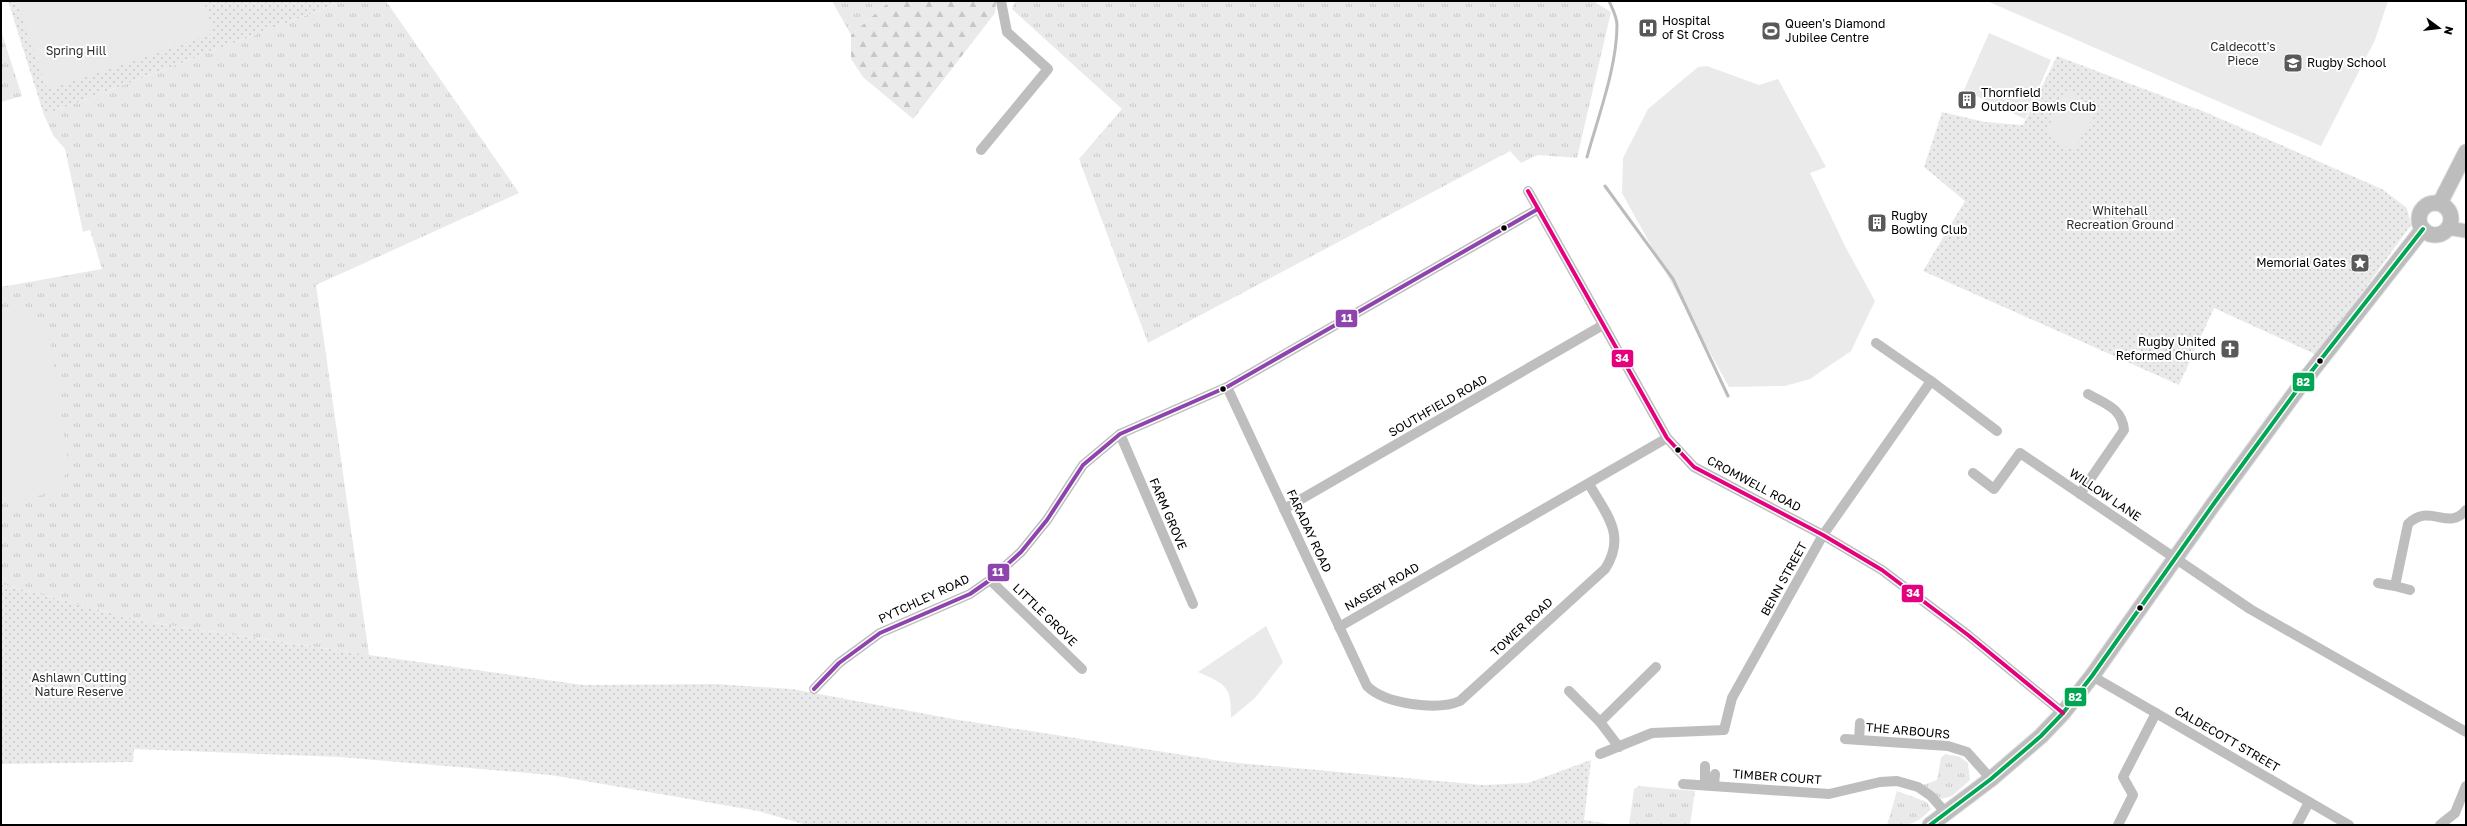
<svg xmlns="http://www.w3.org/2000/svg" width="2467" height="826" viewBox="0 0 2467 826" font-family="'Golos Text',sans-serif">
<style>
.grass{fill:url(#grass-tufts)}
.forest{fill:url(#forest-firs)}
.park{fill:url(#park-dots)}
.garden{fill:#eaeaea}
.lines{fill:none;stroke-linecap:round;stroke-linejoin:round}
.stream{stroke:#bcbcbc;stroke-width:3}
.major-casing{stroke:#dbdbdb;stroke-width:15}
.highway-casing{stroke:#dbdbdb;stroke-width:17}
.minor{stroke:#bebebe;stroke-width:10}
.major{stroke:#bdbdbd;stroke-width:13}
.highway{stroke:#bdbdbd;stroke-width:15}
.bus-1-casing{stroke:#fff;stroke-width:7}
.bus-2-casing{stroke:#fff;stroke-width:7}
.bus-3-casing{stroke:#fff;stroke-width:7}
.bus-1{stroke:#00a651;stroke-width:4}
.bus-2{stroke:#8e44ad;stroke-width:4}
.bus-3{stroke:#e5007d;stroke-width:4}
.bus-dot{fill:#000;stroke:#fff;stroke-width:1.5}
.labels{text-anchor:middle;stroke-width:4;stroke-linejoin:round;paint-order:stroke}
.poi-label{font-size:12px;fill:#000;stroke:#fff;text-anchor:start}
.park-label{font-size:12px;fill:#2f2f2f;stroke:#fff}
.street-label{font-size:12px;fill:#000;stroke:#fff}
.line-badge{stroke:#fff;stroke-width:1.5}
.badge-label{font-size:11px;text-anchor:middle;font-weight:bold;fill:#fff}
</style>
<defs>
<pattern id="grass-tufts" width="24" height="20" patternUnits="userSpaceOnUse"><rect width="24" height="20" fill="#eaeaea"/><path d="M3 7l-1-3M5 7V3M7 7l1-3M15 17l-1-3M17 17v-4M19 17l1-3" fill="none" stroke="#c7c7c7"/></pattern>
<pattern id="forest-firs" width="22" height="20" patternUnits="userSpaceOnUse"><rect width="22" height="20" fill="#eaeaea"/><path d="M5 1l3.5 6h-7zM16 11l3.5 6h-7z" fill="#c7c7c7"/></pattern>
<pattern id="park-dots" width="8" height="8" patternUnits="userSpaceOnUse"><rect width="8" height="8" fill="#eaeaea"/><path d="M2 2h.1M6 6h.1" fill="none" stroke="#c7c7c7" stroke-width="1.8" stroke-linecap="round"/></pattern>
</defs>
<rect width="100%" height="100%" fill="#fff"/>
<g class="grass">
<polygon points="344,1 386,1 519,193 316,285 369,655 141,621 1,584 1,287 102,269 90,230 83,232 65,149 53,135 44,115"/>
<polygon points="832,1 890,1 851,35"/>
<polygon points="1015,1 1593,1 1611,12 1577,158 1538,155 1521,163 1510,151 1148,343 1079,159 1122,109 1012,9"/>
<polygon points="1,31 22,96 1,102"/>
<polygon points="1945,754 1960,757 1968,763 1970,780 1952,796 1941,799 1923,785 1937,780 1941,758"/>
<polygon points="1639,786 1695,791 1690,825 1629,825 1634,789"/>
<path d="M 1897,791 L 1927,802 L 1931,809 C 1915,826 1909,825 1887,825 Z"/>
</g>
<polygon class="forest" points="890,1 996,1 995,13 913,119 863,77 851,59 851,35"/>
<g class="park">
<polygon points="8,1 344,1 44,115"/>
<polygon points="2057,56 2205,112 2382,189 2407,208 2411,225 2317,355 2214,308 2179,385 1923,271 1965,201 1924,167 1942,112 1985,122 2023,125"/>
<polygon points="1,584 141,621 369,655 583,685 715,684 792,689 953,719 1228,762 1483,785 1528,783 1591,760 1584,820 1615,825 807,825 758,811 551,775 340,757 134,749 133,762 1,764"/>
</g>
<g class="garden">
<polygon points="17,1 204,1 214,33 47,90"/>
<polygon points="1987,1 2388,1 2375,40 2321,146"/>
<polygon points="1989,33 2051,60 2025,119 1964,90"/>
<polygon points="1707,66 1759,85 1778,79 1826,167 1810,173 1846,248 1875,301 1851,351 1810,379 1785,386 1729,387 1622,193 1623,158 1648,109 1698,67"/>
<polygon points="2068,90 2095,109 2094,116 2074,150 2064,146 2046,132 2064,92"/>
<polygon points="13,311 38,320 49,335 69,467 61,483 42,495 1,502 1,313"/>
<path d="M 1266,626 L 1283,662 L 1255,698 L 1231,718 C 1231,686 1227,685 1198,672 Z"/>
</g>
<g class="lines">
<g class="stream">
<path d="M 1587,157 C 1598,117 1617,67 1617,25 C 1617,17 1612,8 1609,1"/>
<polyline points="1605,186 1673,279 1728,396"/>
</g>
<defs>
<polyline id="major" points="2448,228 2466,231"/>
<g id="highway">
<circle cx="2435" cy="219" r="16"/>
<polyline points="2440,203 2466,152"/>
<polyline points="1930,825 1991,779 2041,736 2063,713 2092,676 2215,502 2300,386 2423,229"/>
</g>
</defs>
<use href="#major" class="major-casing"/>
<use href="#highway" class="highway-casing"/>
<g class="minor">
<polyline points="981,150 1048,69 1007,32 1001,1"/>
<polyline points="1528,191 1667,438 1694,467 1823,535 1882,570 1968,635 2063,713"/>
<polyline points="1876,343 1931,381"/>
<path d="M 1227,387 L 1367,686 C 1385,704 1437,711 1460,701 L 1605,569 C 1627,535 1606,514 1589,484"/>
<polyline points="1120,434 1193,604"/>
<polyline points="1973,473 1994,489 2020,453 2250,609 2466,732"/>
<path d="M 2080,494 L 2124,430 C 2122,408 2105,404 2088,394"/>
<polyline points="1284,509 1603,325"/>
<polyline points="990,580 1082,669"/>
<polyline points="2378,583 2395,586"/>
<path d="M 2410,590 L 2395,586 L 2408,524 C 2430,502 2448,532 2466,510"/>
<polyline points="1339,627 1667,438"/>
<polyline points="2092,676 2349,825"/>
<polyline points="814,689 839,663 880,633 970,594 990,580 1021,552 1047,520 1083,465 1120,434 1227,387 1538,209"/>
<polyline points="1569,691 1600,722 1619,747"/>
<polyline points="1600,722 1656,667"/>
<polyline points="1845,739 1948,746 1967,752 1991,779"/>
<polyline points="1859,740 1860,723"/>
<polyline points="1600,754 1652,733 1724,730 1732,698 1823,535 1931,381 1997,431"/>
<polyline points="1683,784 1829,794 1880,782 1897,781 1918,787 1931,796 1946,813"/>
<polyline points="1705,785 1705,766"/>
<polyline points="1714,785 1715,774"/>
<polyline points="2118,825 2133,795 2123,777 2156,713"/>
<polyline points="2297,825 2309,802"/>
<polyline points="2440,825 2455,813 2466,786"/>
</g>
<use href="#major" class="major"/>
<use href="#highway" class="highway"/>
<defs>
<polyline id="bus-1" points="1930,825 1991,779 2041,736 2063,713 2092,676 2215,502 2300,386 2423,229"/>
<polyline id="bus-2" points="814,689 839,663 880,633 970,594 990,580 1021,552 1047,520 1083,465 1120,434 1227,387 1538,209"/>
<polyline id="bus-3" points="1528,191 1667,438 1694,467 1823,535 1882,570 1968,635 2063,713"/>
</defs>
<use href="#bus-1" class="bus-1-casing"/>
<use href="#bus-2" class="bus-2-casing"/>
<use href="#bus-3" class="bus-3-casing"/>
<use href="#bus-1" class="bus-1"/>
<use href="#bus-2" class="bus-2"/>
<use href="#bus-3" class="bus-3"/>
</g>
<defs>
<symbol id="hospital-square" viewBox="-11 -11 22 22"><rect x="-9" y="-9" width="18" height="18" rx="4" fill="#595959" stroke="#fff"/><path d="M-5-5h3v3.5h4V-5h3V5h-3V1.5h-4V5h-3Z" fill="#fff"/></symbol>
<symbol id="stadium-square" viewBox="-11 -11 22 22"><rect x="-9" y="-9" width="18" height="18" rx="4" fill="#595959" stroke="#fff"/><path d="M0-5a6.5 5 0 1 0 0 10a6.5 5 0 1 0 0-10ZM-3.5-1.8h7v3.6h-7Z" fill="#fff"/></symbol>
<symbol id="school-square" viewBox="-11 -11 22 22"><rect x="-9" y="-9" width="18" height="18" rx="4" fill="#595959" stroke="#fff"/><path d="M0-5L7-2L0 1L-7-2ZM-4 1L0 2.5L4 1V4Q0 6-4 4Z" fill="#fff"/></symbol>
<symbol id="building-square" viewBox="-11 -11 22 22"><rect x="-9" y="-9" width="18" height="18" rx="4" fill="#595959" stroke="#fff"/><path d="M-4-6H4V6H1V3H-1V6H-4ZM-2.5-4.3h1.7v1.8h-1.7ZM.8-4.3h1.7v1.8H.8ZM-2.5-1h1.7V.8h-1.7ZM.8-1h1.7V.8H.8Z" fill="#fff"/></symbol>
<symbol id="sight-square" viewBox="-11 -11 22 22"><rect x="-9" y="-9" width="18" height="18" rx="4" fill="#595959" stroke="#fff"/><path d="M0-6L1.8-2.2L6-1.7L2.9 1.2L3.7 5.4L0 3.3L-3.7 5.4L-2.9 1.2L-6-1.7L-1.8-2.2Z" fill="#fff"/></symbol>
<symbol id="church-square" viewBox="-11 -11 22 22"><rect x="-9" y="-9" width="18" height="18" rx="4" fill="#595959" stroke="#fff"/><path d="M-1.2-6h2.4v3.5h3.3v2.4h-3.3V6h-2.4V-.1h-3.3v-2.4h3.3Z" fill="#fff"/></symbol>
</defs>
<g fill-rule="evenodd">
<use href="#hospital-square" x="1637" y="17" width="22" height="22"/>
<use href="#stadium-square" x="1760" y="20" width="22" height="22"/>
<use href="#school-square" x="2282" y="52" width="22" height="22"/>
<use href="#building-square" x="1956" y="89" width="22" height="22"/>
<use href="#building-square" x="1866" y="212" width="22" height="22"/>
<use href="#sight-square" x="2349" y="252" width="22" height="22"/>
<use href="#church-square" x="2219" y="338" width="22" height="22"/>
</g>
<g class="bus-dot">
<circle cx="1504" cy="228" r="3.5"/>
<circle cx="2320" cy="361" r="3.5"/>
<circle cx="1223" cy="389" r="3.5"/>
<circle cx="1678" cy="450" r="3.5"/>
<circle cx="2140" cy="608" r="3.5"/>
</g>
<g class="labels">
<g class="poi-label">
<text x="1662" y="25">Hospital<tspan x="1662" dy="14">of St Cross</tspan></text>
<text x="1785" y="28">Queen's Diamond<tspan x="1785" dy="14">Jubilee Centre</tspan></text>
<text x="2307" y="67">Rugby School</text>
<text x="1981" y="97">Thornfield<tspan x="1981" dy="14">Outdoor Bowls Club</tspan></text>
<text x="1891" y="220">Rugby<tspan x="1891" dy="14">Bowling Club</tspan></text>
<text x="2346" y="267" text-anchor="end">Memorial Gates</text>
<text x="2216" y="346" text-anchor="end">Rugby United<tspan x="2216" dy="14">Reformed Church</tspan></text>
</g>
<g class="park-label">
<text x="2243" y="51">Caldecott's<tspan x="2243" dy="14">Piece</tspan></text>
<text x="76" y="55">Spring Hill</text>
<text x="2120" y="215">Whitehall<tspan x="2120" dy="14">Recreation Ground</tspan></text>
<text x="79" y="682">Ashlawn Cutting<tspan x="79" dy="14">Nature Reserve</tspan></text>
</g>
<g class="street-label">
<text transform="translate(1438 406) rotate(-30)" y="4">SOUTHFIELD ROAD</text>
<text transform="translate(1754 484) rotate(28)" y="4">CROMWELL ROAD</text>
<text transform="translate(2105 495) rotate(34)" y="4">WILLOW LANE</text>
<text transform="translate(1168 514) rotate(67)" y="4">FARM GROVE</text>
<text transform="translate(1309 531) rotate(65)" y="4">FARADAY ROAD</text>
<text transform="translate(1784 579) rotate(-61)" y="4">BENN STREET</text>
<text transform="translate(1382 587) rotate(-30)" y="4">NASEBY ROAD</text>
<text transform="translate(924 599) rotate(-25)" y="4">PYTCHLEY ROAD</text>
<text transform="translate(1045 615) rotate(44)" y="4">LITTLE GROVE</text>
<text transform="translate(1522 627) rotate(-43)" y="4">TOWER ROAD</text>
<text transform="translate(1908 731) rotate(5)" y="4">THE ARBOURS</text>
<text transform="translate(2227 739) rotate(30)" y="4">CALDECOTT STREET</text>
<text transform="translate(1777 777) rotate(4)" y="4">TIMBER COURT</text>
</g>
</g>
<g class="line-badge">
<rect x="1335" y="309" width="23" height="19" rx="4" fill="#8e44ad"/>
<rect x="1611" y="349" width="23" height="19" rx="4" fill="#e5007d"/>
<rect x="2292" y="372" width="23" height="20" rx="4" fill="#00a651"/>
<rect x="987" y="563" width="23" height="19" rx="4" fill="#8e44ad"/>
<rect x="1901" y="584" width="23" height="19" rx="4" fill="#e5007d"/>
<rect x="2064" y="687" width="23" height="20" rx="4" fill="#00a651"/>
</g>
<g class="badge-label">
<text x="1347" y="322">11</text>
<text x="1622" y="362">34</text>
<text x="2303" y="386">82</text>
<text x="998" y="576">11</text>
<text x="1913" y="597">34</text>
<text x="2075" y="701">82</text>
</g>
<rect width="2467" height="826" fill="none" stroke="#000000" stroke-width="4"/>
<g transform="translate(2439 28) rotate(105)" stroke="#ffffff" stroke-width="3" paint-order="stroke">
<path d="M0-3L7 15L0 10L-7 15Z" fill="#000000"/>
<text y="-6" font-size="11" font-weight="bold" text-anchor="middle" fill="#000000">N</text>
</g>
</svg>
